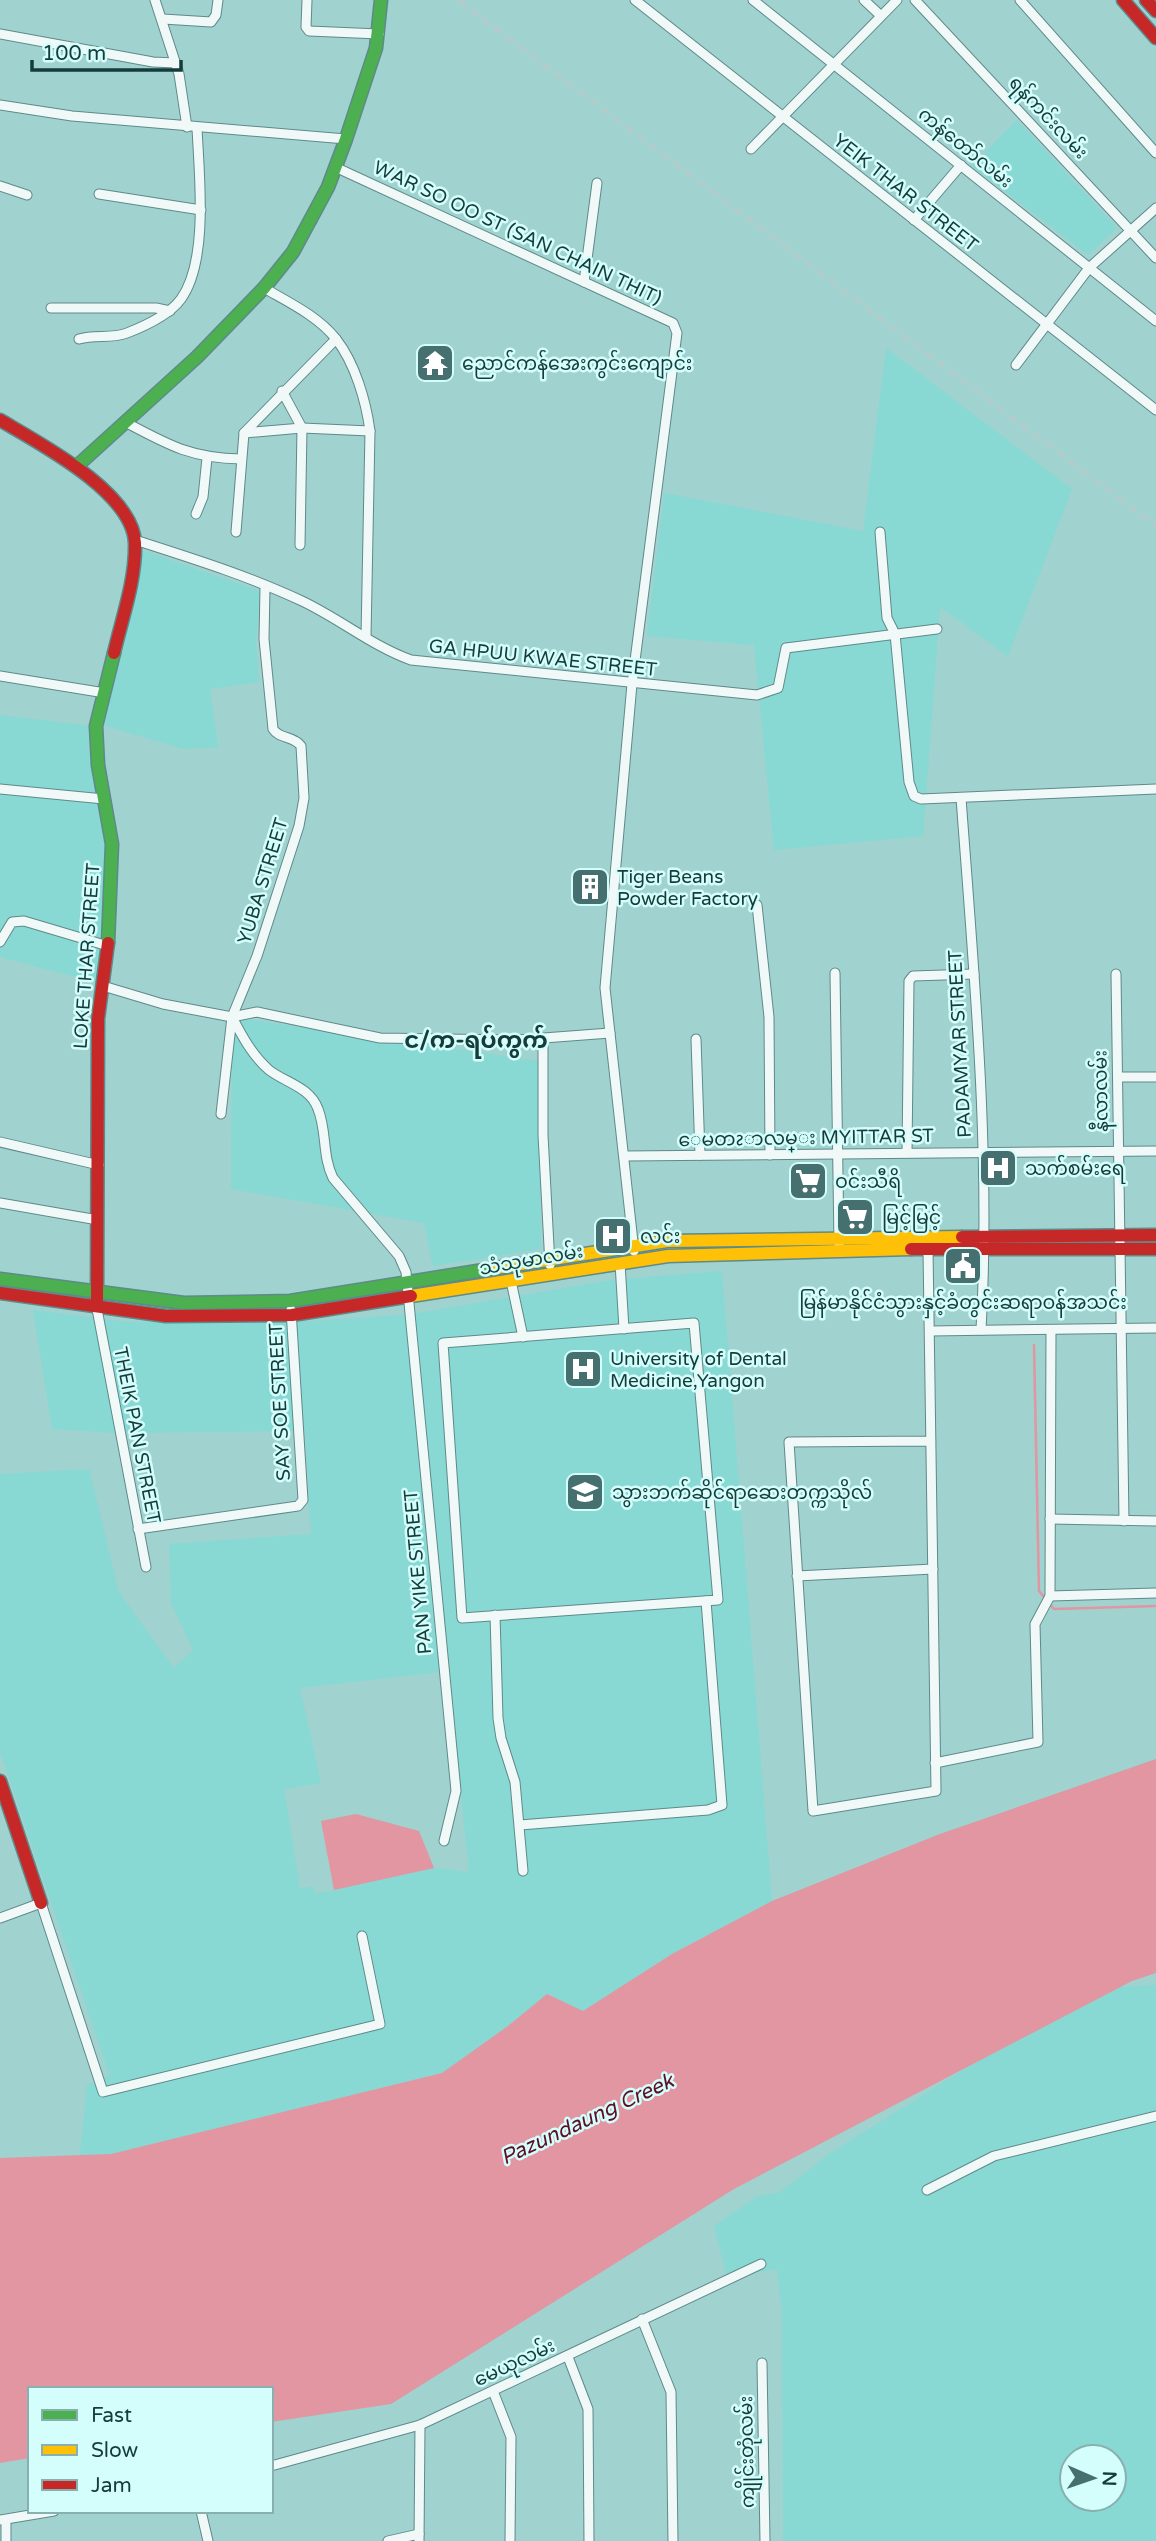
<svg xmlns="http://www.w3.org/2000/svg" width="1156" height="2541" viewBox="0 0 1156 2541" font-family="'Varela Round','Noto Sans Myanmar',sans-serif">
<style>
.built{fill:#88d8d4;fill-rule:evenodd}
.water{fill:#e196a2}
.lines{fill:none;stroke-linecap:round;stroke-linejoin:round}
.stream{stroke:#e196a2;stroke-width:2.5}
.street-casing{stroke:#5e8a89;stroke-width:11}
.fast-casing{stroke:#5e8a89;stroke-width:15}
.slow-casing{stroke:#5e8a89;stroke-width:15}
.jam-casing{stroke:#5e8a89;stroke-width:15}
.street{stroke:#f1f8f8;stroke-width:9}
.fast{stroke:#4caf50;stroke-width:12}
.slow{stroke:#ffc107;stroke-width:12}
.jam{stroke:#c62828;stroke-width:12}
.rail{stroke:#bac9c8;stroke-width:2.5;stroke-dasharray:10 5;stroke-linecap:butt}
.labels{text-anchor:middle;stroke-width:5;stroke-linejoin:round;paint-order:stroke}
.street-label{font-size:19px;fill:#153c3b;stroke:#d4fefc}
.poi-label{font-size:19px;fill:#153c3b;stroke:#d4fefc;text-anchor:start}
.water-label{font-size:21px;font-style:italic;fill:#5f0d23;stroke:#d4fefc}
.quarter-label{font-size:23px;font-weight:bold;fill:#153c3b;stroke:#d4fefc}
</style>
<rect width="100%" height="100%" fill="#a0d2cf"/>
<g class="built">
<polygon points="1017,120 1117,228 1088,255 972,166"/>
<polygon points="886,348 1072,489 1008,656 940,607 923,836 774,850 754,645 647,636 664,493 863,531"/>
<polygon points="141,550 260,591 256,641 259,682 210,689 218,747 184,749 103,725 139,579"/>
<polygon points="0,715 91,726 88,747 106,846 104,931 98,983 0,957"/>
<polygon points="232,1017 538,1061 541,1249 433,1266 424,1223 231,1189"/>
<path d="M 722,1271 L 772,1901 L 672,1954 L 583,2011 L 547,1994 L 508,2026 L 442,2073 L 111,2154 L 80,2155 L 87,2085 L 110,2076 L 0,1751 L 0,1474 L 89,1469 L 119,1592 L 174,1668 L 193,1650 L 171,1603 L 169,1544 L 311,1534 L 305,1431 L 113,1433 L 52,1429 L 33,1310 L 127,1322 L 299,1322 L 412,1314 L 611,1280 ZM 448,1671 L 469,1872 L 434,1868 L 315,1894 L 312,1886 L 300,1889 L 284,1789 L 321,1783 L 300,1688 Z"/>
<path d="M 1156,1985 L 1156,2541 L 783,2541 L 782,2313 L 777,2269 L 727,2277 L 714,2226 L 758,2196 L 779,2193 L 829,2154 L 1009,2041 L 1121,1987 ZM 1072,2457 L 1114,2457 L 1114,2499 L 1072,2499 Z"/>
</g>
<g class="water">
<polygon points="1156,1759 1156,1973 1132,1981 734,2189 391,2404 271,2422 271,2389 30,2389 30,2458 0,2463 0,2158 111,2154 442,2073 508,2026 547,1994 583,2011 672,1954 772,1901 940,1834"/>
<polygon points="356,1814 419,1831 434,1868 334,1890 321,1821"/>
</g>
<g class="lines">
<g class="stream">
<polyline points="1034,1345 1039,1591 1045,1598"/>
<polyline points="1049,1603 1054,1609 1156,1606"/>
</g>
<defs>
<g id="street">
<polyline points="155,0 179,74 187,127"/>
<polyline points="307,0 306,27 309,31 379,34"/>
<polyline points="635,0 1156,410"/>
<polyline points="753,0 1156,321"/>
<polyline points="864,0 881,16"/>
<polyline points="915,0 1156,258"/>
<polyline points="1020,0 1156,153"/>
<polyline points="163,19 211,22 216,15 218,0"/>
<polyline points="0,34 153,62 176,63"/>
<polyline points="0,105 72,116 346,139"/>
<polyline points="751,149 897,0"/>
<polyline points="335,167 673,323 677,333 632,684 605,988 634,1251"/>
<polyline points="0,186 27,195"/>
<polyline points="99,194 201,210"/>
<polyline points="914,220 961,165"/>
<polyline points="584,282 597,183"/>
<path d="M 264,288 C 288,302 318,316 336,339 C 355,363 366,401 370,431 L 366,637"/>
<polyline points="51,308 156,308 170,311"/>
<path d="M 79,339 C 94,334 112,339 127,333 C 145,326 170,314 181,299 C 209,260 199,174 197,128"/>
<polyline points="1016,365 1089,268 1156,208"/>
<polyline points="282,391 302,428 300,545"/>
<path d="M 127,423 C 170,446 192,458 241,459"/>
<polyline points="244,433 302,428 370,431"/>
<polyline points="196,514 203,497 207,458"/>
<polyline points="236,532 244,433 336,339"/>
<polyline points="880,532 887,618 895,634 909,782 914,796 921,799 1156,789"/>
<path d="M 135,540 C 191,558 249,576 302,601 C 340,619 372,646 411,660 L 757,695 L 778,688 L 786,648 L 937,629"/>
<polyline points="0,676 105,693"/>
<polyline points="0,789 104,799"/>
<path d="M 961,798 C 974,974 991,1153 981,1330"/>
<polyline points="757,905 769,1017 770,1155"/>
<polyline points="0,942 12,922 24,921 108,946"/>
<polyline points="835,973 839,1244"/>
<polyline points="1116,974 1124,1521"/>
<polyline points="103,986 163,1004 232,1017 257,1012 380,1038 517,1040 610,1033"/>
<path d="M 232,1017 C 242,1036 252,1055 269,1070 C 286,1083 310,1087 318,1109 C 327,1131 322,1156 333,1178 L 399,1256 L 406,1272 L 456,1791 L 444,1841"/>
<polyline points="543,1039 543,1135 550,1265"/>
<polyline points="696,1039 700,1155"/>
<polyline points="1118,1077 1156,1077"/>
<path d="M 221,1114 L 232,1017 L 257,956 L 299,826 L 304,798 L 301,746 C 294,736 279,739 273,729 L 264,639 L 265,587"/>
<polyline points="0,1142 99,1165"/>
<polyline points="907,1153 909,981 913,976 974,974"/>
<polyline points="625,1156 1156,1151"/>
<polyline points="0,1203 98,1220"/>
<path d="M 928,1249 C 931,1429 933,1610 936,1791 L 813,1811 L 789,1442 L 931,1441"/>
<polyline points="620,1263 624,1329"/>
<polyline points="511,1281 523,1337"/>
<polyline points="97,1309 146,1567"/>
<polygon points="694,1323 718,1600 462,1618 443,1343"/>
<polyline points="930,1331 1156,1328"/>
<polyline points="1050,1519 1156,1521"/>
<polyline points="138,1529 298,1506 303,1500 291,1310"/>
<polyline points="797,1576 933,1569"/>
<polyline points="1050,1596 1156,1593"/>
<polyline points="495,1615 498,1718 501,1738 515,1782 523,1871"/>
<polyline points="935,1763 1038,1742 1035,1624 1050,1596 1051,1330"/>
<polyline points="520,1825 708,1810 722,1805 706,1601"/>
<polyline points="0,1918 41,1903 103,2092 380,2024 362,1936"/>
<polyline points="927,2190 994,2156 1156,2116"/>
<polyline points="642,2319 671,2392 673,2541"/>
<polyline points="568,2357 588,2409 589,2541"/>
<polyline points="762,2363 765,2541"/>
<polyline points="493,2391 511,2437 510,2541"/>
<polyline points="271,2466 420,2425 761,2264"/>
<polyline points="201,2511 208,2541"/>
<polyline points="0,2520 54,2511"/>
<polyline points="6,2520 6,2541"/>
<polyline points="388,2541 419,2534"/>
<polyline points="419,2541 420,2425"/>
</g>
<g id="fast">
<polyline points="77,466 197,357 264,288 293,252 328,187 346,139 376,48 381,0"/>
<polyline points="108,943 112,844 98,765 96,726 114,653"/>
<polyline points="0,1279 184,1303 290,1301 496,1268"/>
</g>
<g id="slow">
<polyline points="496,1268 667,1241 962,1237"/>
<polyline points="411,1296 668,1256 911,1249"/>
</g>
<g id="jam">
<polyline points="1123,0 1156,38"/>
<polyline points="1146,0 1156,11"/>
<path d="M 0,420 C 39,443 133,492 135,543 C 136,580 122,618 114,653"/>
<polyline points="962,1237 1156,1235"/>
<polyline points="911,1249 1156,1249"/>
<polyline points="0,1293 166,1316 292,1315 411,1296"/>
<polyline points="97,1300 98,1019 108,943"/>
<polyline points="0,1781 41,1903"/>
</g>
</defs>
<use href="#street" class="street-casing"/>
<use href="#fast" class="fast-casing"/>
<use href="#slow" class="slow-casing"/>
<use href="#jam" class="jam-casing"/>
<use href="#street" class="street"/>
<use href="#fast" class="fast"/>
<use href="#slow" class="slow"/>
<use href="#jam" class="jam"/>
<polyline class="rail" points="458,0 1156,526"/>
</g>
<defs>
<symbol id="temple-square" viewBox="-11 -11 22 22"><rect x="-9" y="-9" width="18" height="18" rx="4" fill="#46706f" stroke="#d4fefc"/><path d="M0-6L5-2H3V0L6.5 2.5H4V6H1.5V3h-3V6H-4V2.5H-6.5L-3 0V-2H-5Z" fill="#fff"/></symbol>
<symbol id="building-square" viewBox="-11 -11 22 22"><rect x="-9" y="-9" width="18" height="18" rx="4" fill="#46706f" stroke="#d4fefc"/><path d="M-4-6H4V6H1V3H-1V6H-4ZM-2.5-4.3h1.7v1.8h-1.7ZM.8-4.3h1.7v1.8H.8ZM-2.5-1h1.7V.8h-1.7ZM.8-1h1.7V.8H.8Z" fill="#fff"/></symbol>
<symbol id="hospital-square" viewBox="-11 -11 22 22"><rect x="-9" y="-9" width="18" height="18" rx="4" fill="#46706f" stroke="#d4fefc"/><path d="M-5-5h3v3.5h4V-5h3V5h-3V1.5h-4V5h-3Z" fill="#fff"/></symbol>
<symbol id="supermarket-square" viewBox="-11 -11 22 22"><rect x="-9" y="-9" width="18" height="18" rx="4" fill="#46706f" stroke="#d4fefc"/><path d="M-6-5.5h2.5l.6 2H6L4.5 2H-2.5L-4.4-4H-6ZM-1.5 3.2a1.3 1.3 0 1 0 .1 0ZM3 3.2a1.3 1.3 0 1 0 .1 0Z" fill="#fff"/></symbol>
<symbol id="civic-square" viewBox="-11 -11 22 22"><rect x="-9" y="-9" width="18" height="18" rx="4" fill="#46706f" stroke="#d4fefc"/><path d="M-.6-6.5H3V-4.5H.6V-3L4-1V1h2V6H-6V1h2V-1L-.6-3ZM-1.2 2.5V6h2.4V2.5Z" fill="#fff"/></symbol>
<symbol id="university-square" viewBox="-11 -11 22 22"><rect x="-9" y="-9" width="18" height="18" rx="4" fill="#46706f" stroke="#d4fefc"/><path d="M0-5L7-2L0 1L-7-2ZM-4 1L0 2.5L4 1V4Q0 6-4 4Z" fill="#fff"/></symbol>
</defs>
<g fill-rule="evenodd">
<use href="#temple-square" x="413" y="341" width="44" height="44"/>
<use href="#building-square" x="568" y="865" width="44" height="44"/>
<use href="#hospital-square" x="976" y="1146" width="44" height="44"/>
<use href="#supermarket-square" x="786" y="1159" width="44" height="44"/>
<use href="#supermarket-square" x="833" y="1195" width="44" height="44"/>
<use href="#hospital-square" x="591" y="1214" width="44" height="44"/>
<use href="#civic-square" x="941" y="1244" width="44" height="44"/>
<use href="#hospital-square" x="561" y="1347" width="44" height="44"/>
<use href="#university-square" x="563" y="1470" width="44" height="44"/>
</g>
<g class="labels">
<g class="street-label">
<text transform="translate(1049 117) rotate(47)" y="7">ရန်ကင်းလမ်း</text>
<text transform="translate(966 147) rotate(39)" y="7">ကန်တော်လမ်း</text>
<text transform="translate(906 192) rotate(38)" y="7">YEIK THAR STREET</text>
<text transform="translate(518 232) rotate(25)" y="7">WAR SO OO ST (SAN CHAIN THIT)</text>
<text transform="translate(543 657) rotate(6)" y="7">GA HPUU KWAE STREET</text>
<text transform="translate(262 881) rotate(-73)" y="7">YUBA STREET</text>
<text transform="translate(86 956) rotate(-86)" y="7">LOKE THAR STREET</text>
<text transform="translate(959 1044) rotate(-93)" y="7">PADAMYAR STREET</text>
<text transform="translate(1100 1091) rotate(-91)" y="7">နီလာလမ်း</text>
<text transform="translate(806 1137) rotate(-1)" y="7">ေမတၩာလမ္း MYITTAR ST</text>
<text transform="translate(531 1259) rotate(-10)" y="7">သံသုမာလမ်း</text>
<text transform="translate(279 1402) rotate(-93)" y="7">SAY SOE STREET</text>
<text transform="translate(138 1435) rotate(79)" y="7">THEIK PAN STREET</text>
<text transform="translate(417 1572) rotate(-95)" y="7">PAN YIKE STREET</text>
<text transform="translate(514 2362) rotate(-25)" y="7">မေယုလမ်း</text>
<text transform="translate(746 2452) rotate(-91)" y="7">ကျိုင်းတုံလမ်း</text>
</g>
<g class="poi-label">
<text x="462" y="370">ညောင်ကန်အေးကွင်းကျောင်း</text>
<text x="617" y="883">Tiger Beans<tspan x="617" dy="22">Powder Factory</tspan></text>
<text x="1025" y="1175">သက်စမ်းရေ</text>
<text x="835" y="1188">ဝင်းသီရိ</text>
<text x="882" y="1224">မြင့်မြင့်</text>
<text x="640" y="1243">လင်း</text>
<text x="963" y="1309" text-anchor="middle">မြန်မာနိုင်ငံသွားနှင့်ခံတွင်းဆရာဝန်အသင်း</text>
<text x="610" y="1365">University of Dental<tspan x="610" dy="22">Medicine,Yangon</tspan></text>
<text x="612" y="1499">သွားဘက်‌ဆိုင်ရာဆေးတက္ကသိုလ်</text>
</g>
<g class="water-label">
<text transform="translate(587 2119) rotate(-25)" y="7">Pazundaung Creek</text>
</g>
<g class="quarter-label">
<text x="476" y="1048">င/က-ရပ်ကွက်</text>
</g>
</g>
<rect x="28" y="2387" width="245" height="126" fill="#d4fefc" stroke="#88b0af" stroke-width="2"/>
<rect x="42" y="2410" width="35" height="10" fill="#4caf50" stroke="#88b0af" stroke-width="2"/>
<text x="91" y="2422" font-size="21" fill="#153c3b">Fast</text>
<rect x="42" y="2445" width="35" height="10" fill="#ffc107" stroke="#88b0af" stroke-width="2"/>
<text x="91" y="2457" font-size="21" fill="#153c3b">Slow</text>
<rect x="42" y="2480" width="35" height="10" fill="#c62828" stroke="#88b0af" stroke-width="2"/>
<text x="91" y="2492" font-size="21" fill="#153c3b">Jam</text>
<g transform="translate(1093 2478) rotate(92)"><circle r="33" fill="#d4fefc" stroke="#88b0af" stroke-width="2"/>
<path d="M0-5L12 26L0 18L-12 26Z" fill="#46706f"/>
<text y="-10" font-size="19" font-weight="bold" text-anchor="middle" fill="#153c3b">N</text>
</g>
<path d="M32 60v10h149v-10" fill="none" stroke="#153c3b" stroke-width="3.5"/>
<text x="42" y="60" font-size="21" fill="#153c3b" stroke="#d4fefc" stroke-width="5" paint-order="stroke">100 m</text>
</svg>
